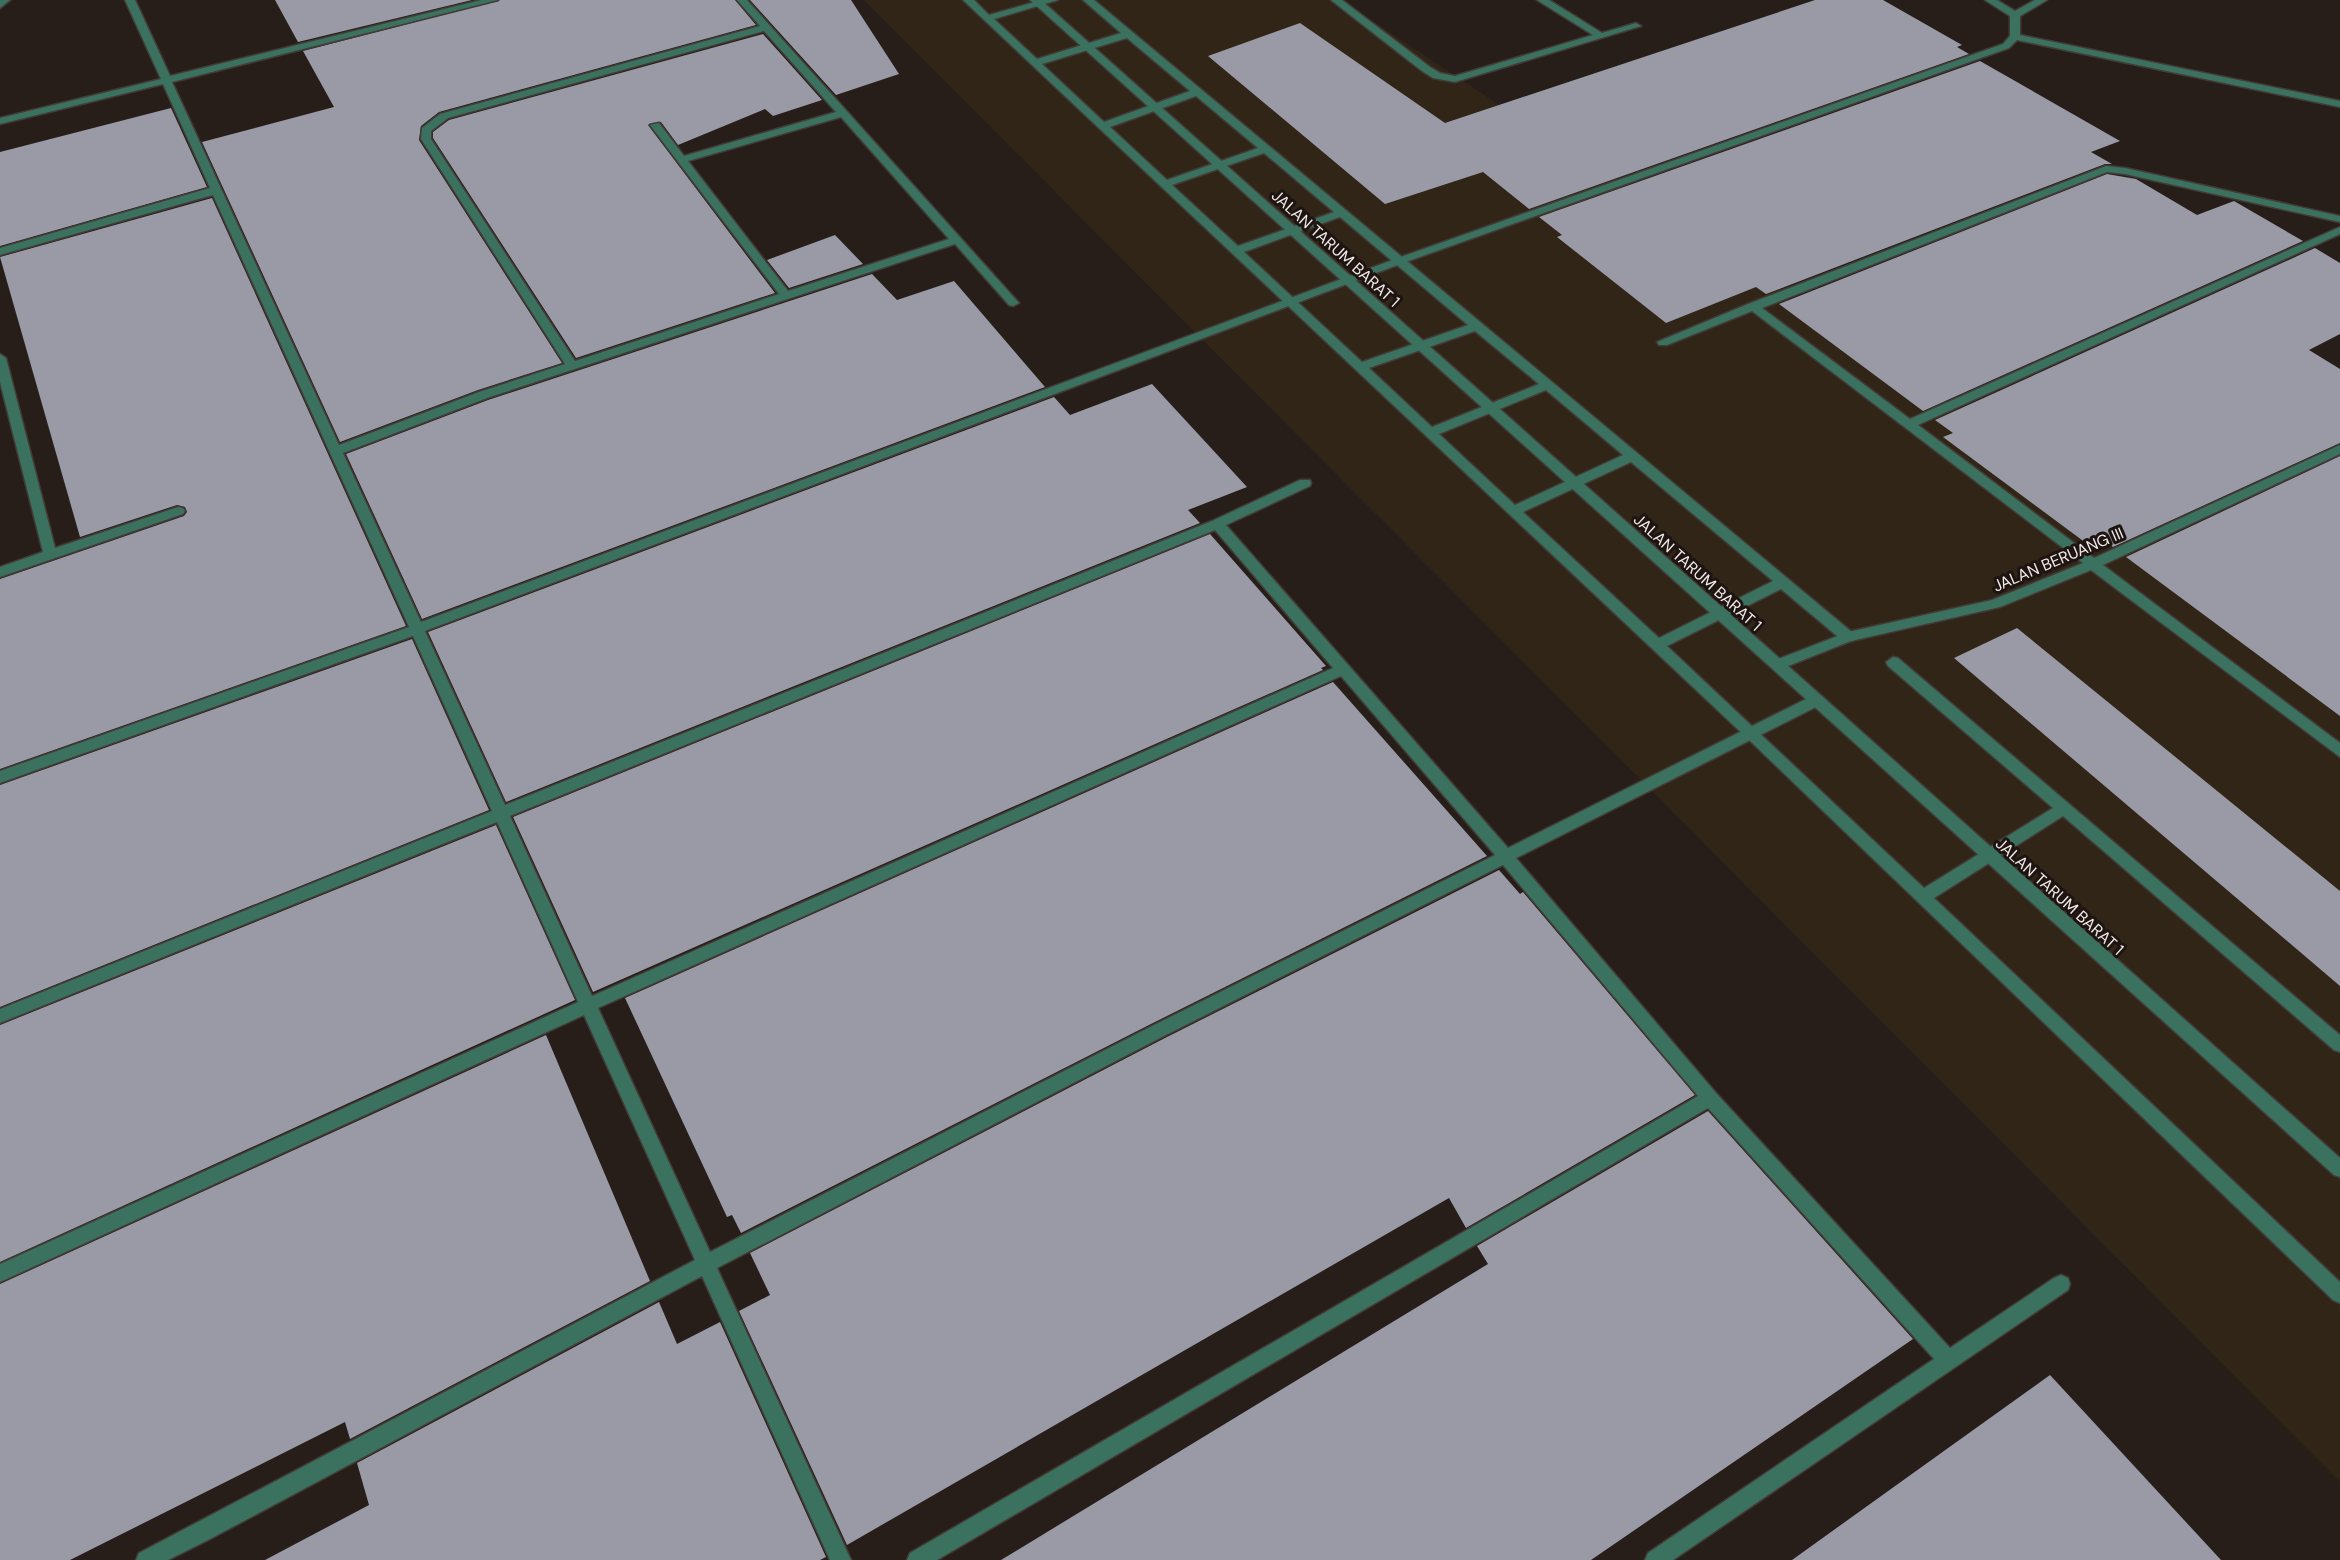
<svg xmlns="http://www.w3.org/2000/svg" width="2340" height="1560" viewBox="0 0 2340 1560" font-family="'DM Sans',sans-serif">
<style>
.commercial{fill:#302517}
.building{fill:#999aa5}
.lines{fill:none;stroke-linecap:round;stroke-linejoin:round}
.service-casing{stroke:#433b37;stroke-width:3}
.minor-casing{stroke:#433b37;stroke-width:3}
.tertiary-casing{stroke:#433b37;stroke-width:3}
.service{fill:#3b715f;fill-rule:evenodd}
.minor{fill:#3b715f;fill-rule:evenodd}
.tertiary{fill:#3b715f;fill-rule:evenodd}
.labels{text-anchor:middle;stroke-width:6;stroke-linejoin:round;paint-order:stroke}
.street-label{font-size:16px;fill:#f1eae7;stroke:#1e1411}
</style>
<rect width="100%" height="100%" fill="#271e1a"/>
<polygon class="commercial" points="864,0 1341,0 2340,662 2340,1482"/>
<g class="building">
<polygon points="275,0 472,0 298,42"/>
<polygon points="500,0 735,0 756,25 439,112 421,126 419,140 562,363 478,390 340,442 202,142 334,107 303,51"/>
<polygon points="750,0 851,0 899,74 836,95"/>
<polygon points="1815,0 1883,0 1962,45 1957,47 1969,54 1529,209 1483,172 1385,204 1208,56 1300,23 1445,123"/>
<polygon points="763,34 822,100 773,116 765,109 678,145 661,122 648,125 775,293 576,358 433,138 433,132 449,120"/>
<polygon points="1980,61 2120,141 2091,152 2112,164 2105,164 1766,294 1756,287 1666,323 1557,237 1562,235 1539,217"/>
<polygon points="171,108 207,187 0,246 0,152"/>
<polygon points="2107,174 2136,179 2197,215 2234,201 2303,241 1923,411 1779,304"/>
<polygon points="212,198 406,626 0,769 0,579 184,516 187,512 185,507 177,505 80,537 0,257"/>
<polygon points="835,235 863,264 789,288 767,260"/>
<polygon points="2315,248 2340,263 2340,334 2309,350 2340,369 2340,443 2113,547 2102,539 2090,546 1943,437 1953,433 1935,420"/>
<polygon points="872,274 897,300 954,281 1045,387 422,619 346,454 488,400"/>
<polygon points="1152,384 1247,487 1188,510 1200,523 506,802 428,632 1054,397 1070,415"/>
<polygon points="2340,456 2340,716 2126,557"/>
<polygon points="1210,534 1326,666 1321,668 1323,670 593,992 513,817"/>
<polygon points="2017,628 2340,891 2340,986 1954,658"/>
<polygon points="412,639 489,810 0,1007 0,785"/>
<polygon points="1333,682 1487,856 1149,1025 741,1233 732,1215 727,1217 625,998"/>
<polygon points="496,825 575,1000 0,1262 0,1025"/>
<polygon points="1499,870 1520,894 1523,892 1695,1095 1466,1228 1449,1198 847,1545 739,1311 770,1295 750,1253 1163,1039"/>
<polygon points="546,1035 650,1281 350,1439 345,1422 70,1560 0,1560 0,1284"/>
<polygon points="1708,1111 1913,1339 1591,1560 1001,1560 1488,1264 1477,1246"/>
<polygon points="659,1302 677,1344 720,1322 826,1557 820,1560 265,1560 369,1505 357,1463"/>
<polygon points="2050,1375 2221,1560 1792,1560 1923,1466"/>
</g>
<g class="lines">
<defs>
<path id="service" d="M 963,0 L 974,0 L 989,15 L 1042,0 L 1058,0 L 994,19 L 1037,59 L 1121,33 L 1083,0 L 1094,0 L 1853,633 L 1855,637 L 1853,641 L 1843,641 L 1781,589 L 1667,646 L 1924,888 L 2053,808 L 1888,666 L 1886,662 L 1893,657 L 1898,658 L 2340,1035 L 2340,1052 L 2334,1050 L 2063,816 L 1934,898 L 2340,1282 L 2340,1303 L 2333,1300 L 1747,738 ZM 1127,38 L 1190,91 L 1104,122 L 1042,64 ZM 1196,96 L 1258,148 L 1167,180 L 1110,127 ZM 1264,153 L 1334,212 L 1238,246 L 1172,185 ZM 1340,217 L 1468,325 L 1362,362 L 1244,252 ZM 1475,331 L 1539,384 L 1432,427 L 1369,368 ZM 1546,390 L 1623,455 L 1515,505 L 1439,434 ZM 1631,462 L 1773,581 L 1659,638 L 1523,512 Z"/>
<g id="minor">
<polygon points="0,0 10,0 0,8"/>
<path d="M 125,0 L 135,0 L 170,76 L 481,0 L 498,0 L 172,82 L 339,445 L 479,392 L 565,364 L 421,139 L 422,128 L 440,114 L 760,26 L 737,0 L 747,0 L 1019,303 L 1013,306 L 1009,305 L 955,244 L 487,398 L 343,453 L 421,622 L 1395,259 L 2003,44 L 2010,36 L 2010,16 L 1985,0 L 1997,0 L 2015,11 L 2035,0 L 2047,0 L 2020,16 L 2020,35 L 2340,101 L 2340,107 L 2017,40 L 2009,48 L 1403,263 L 425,631 L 505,805 L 1212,521 L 1300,480 L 1310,480 L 1311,483 L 1310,486 L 1226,525 L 1508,848 L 1812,696 L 1822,696 L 1824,700 L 1822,704 L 1516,858 L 1716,1093 L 1950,1348 L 2054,1278 L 2061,1275 L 2068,1278 L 2070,1284 L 2068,1290 L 1673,1560 L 1645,1560 L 1648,1553 L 1934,1359 L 1708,1108 L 937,1560 L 907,1560 L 910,1553 L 1698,1096 L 1503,865 L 1162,1037 L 717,1268 L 851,1560 L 830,1560 L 702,1276 L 210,1539 L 168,1560 L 136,1560 L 139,1553 L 695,1260 L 584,1015 L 0,1282 L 0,1264 L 578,1002 L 497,822 L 0,1023 L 0,1009 L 492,811 L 413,636 L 0,783 L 0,771 L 409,627 L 213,195 L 0,255 L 0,248 L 210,188 L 163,84 L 0,124 L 0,118 L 161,79 ZM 764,31 L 836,112 L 684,156 L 659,123 L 650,125 L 779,294 L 575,361 L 431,139 L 431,131 L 448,118 ZM 841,117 L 949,239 L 788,291 L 688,161 ZM 1215,530 L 1333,668 L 592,996 L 510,816 ZM 1341,676 L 1495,855 L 1150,1027 L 710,1252 L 598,1008 Z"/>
<polygon points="1331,0 1342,0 1430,67 1440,73 1455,76 1593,35 1537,0 1549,0 1602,33 1636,23 1641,26 1455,82 1433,78 1422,71"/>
<polygon points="2106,166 2125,168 2340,216 2340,222 2125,174 2107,172 1762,308 1910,419 2340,227 2340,234 1918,425 2094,558 2340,445 2340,454 2103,565 2340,743 2340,757 2091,570 2000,607 1851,641 1778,670 1771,665 1773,661 1848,632 1992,600 2083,563 1752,311 1667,345 1659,345 1657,342 1748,304"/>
<polygon points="0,354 6,358 55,548 178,507 183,508 185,511 183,514 0,577 0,567 43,552 0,382"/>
</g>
<polygon id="tertiary" points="1030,0 1041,0 2340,1158 2340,1177 2334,1175"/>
</defs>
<use href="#service" class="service-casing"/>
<use href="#minor" class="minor-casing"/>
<use href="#tertiary" class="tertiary-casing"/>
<use href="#service" class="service"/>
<use href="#minor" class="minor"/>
<use href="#tertiary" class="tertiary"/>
</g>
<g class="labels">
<g class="street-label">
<text transform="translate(1336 248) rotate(42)" y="6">JALAN TARUM BARAT 1</text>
<text transform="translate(2058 559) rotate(-23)" y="6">JALAN BERUANG III</text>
<text transform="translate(1698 572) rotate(42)" y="6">JALAN TARUM BARAT 1</text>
<text transform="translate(2060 896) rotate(42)" y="6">JALAN TARUM BARAT 1</text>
</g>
</g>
</svg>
